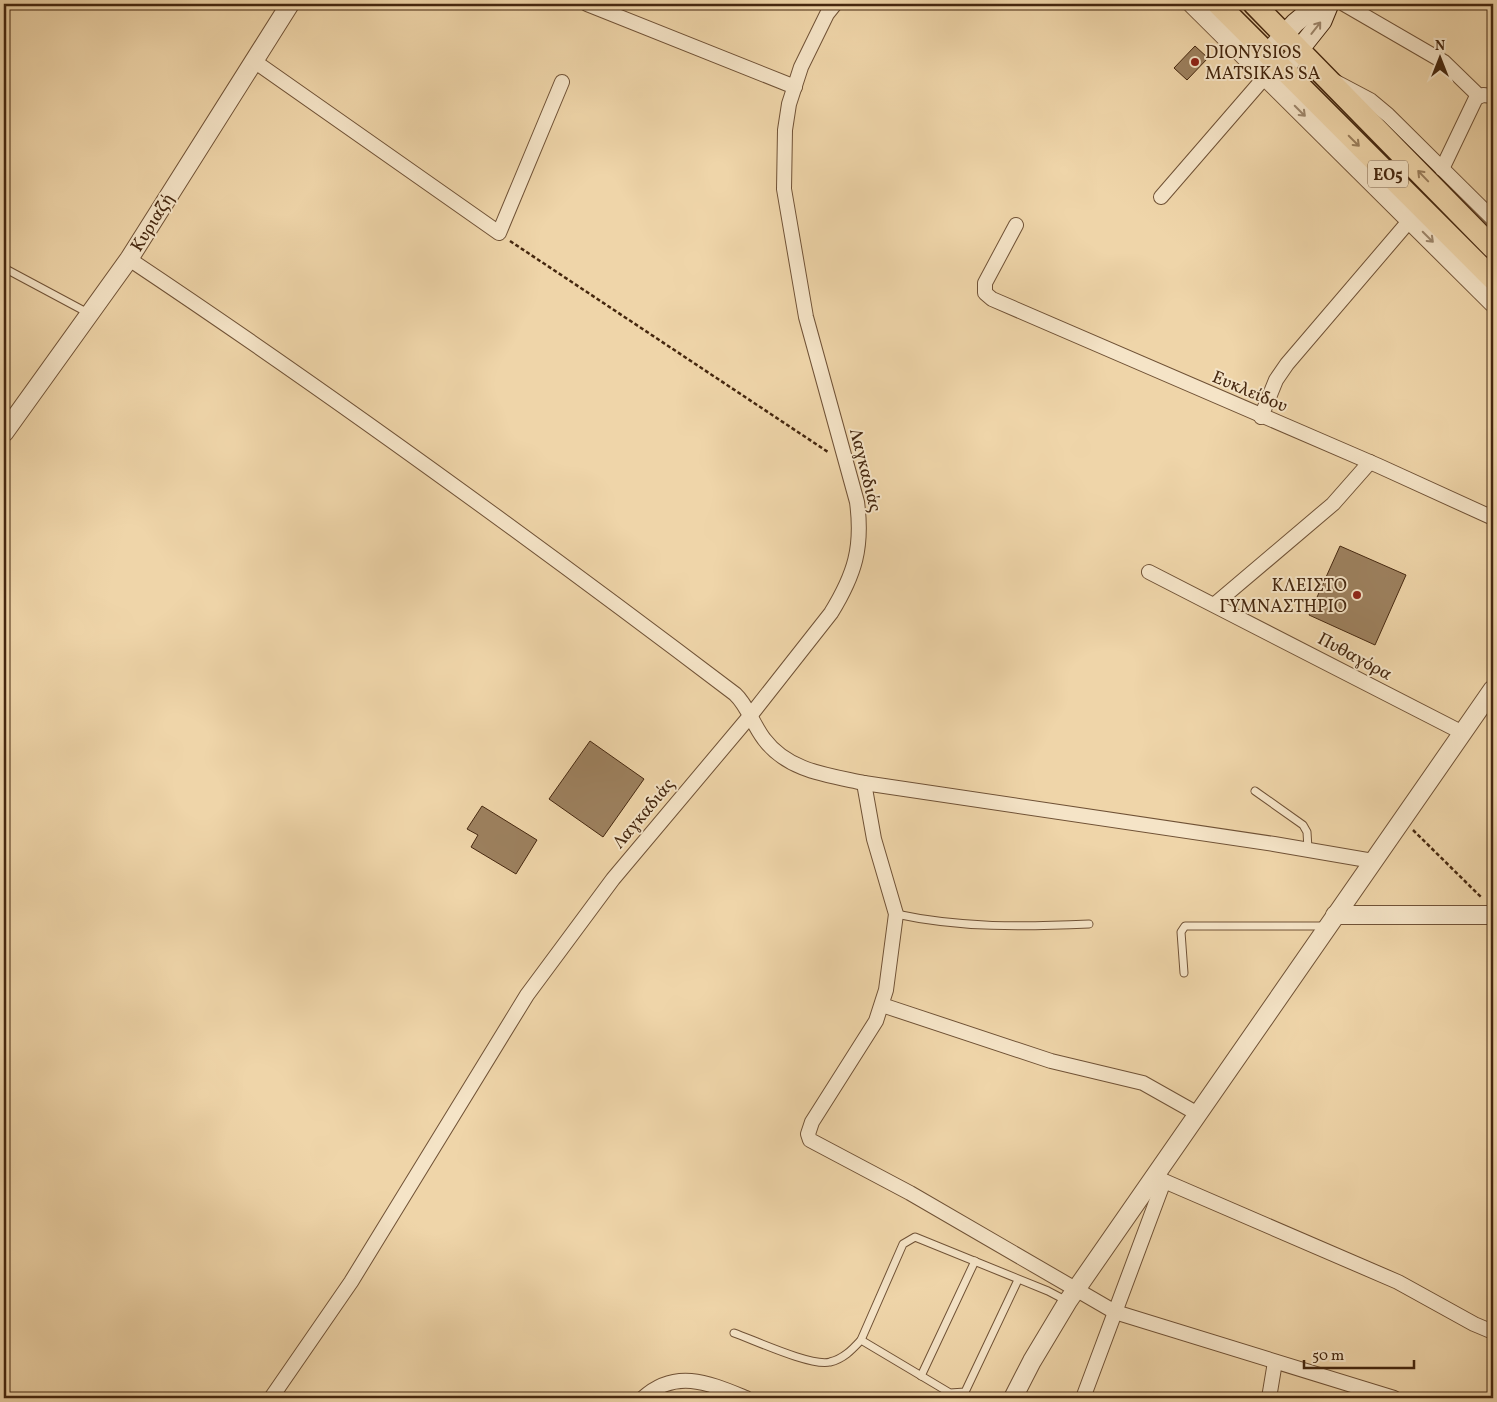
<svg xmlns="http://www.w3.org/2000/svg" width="1497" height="1402" viewBox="0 0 1497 1402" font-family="Vollkorn,serif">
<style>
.building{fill:#9d815f;stroke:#45270f}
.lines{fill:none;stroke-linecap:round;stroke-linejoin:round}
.service-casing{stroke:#705236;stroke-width:9}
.minor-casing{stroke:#705236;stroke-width:16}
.tertiary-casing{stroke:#705236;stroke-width:20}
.secondary-casing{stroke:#45270f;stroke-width:21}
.primary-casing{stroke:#45270f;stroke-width:24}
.path{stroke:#45270f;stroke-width:2.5;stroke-dasharray:4 2.5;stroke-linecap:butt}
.service{stroke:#f5e4c7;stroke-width:7}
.minor{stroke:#f5e4c7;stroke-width:14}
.tertiary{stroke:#f5e4c7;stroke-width:18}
.secondary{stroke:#f5e4c7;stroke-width:19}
.primary{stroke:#efd5a9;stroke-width:21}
.oneway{stroke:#9d866b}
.oneway2{stroke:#9a7e5c}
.poi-dot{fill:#8f2418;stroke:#f5e4c7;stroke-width:2}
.labels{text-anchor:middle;stroke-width:4;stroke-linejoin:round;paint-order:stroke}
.shield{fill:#f5e4c7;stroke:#7a6046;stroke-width:1}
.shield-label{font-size:16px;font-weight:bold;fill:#45270f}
.poi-label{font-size:18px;fill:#45270f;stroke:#f5e4c7;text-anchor:start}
.street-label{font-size:18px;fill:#45270f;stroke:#f5e4c7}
</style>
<rect width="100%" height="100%" fill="#efd5a9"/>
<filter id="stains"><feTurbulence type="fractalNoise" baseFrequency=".004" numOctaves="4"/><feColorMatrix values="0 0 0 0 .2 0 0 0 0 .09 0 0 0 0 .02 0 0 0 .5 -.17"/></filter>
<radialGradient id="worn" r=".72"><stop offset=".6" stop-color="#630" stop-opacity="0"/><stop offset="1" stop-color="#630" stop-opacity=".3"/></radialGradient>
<g class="building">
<polygon points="1195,46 1208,58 1187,80 1174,68"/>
<polygon points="1340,546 1406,575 1375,645 1309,615"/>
<polygon points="590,741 644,779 603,837 549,799"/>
<polygon points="482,806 537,840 516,874 471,847 478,835 467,829"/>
</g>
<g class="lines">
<defs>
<g id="service">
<polyline points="4,268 90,314"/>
<polyline points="1255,791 1303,825 1307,832 1308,849"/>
<path d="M 896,914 C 960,928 1024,927 1089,924"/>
<polyline points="1184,973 1181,932 1185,926 1326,926"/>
<path d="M 734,1333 C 754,1340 812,1367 830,1362 C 843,1359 852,1350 861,1340 L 903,1244 L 915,1237 L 1048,1291 L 1067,1301"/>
<polyline points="861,1340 950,1393 965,1392 1018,1280"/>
<polyline points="921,1376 975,1261"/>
</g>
<g id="minor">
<polyline points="587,4 795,87"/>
<polyline points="1344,4 1444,62 1479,96"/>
<polyline points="254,61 499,233 562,82"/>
<polyline points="1336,82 1370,100 1388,115 1493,219"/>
<polyline points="1442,169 1476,98 1483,95 1493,96"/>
<polyline points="1161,197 1264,78"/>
<polyline points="1016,225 985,283 985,293 992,299 1379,466 1493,518"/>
<path d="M 129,259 C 336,397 537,544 735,694 C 748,706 753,725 764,739 C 788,771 827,775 864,783 L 1274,844 L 1373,861"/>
<polyline points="1261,417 1276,380 1287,364 1410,220"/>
<polyline points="1149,572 1463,733"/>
<polyline points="1215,604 1333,504 1370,462"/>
<polyline points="864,783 874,839 896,914 886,990 876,1021 812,1122 808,1134 810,1140 910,1193 1115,1312 1394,1398"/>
<polyline points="882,1005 1051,1061 1143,1083 1198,1114"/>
<polyline points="1164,1181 1398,1282 1474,1324 1493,1332"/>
<path d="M 271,1398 L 351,1282 L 527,995 L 613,879 L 750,716 L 831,613 C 855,574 863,547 857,502 L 806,317 L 784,189 L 785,130 L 789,104 L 801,67 L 827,14 L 835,4"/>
<path d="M 643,1398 C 676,1368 709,1383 746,1398"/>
<polyline points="1083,1398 1164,1181 1156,1177"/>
<polyline points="1269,1398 1275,1362"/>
</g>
<g id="tertiary">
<polyline points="1192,4 1493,303"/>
<polyline points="4,433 129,259 290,4"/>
<polyline points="1335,915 1493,915"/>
<polyline points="1013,1398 1032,1361 1068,1301 1493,689"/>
</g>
<g id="secondary">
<polyline points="1267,54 1295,23 1318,4"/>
<polyline points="1283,70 1322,21 1329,4"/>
</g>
<g id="primary">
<polyline points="1218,4 1493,279"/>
<polyline points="1254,4 1493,248"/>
</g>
</defs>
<use href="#service" class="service-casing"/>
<use href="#minor" class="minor-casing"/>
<use href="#tertiary" class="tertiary-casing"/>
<use href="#secondary" class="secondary-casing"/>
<use href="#primary" class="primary-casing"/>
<g class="path">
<polyline points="510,241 828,452"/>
<polyline points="1413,830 1482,898"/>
</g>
<use href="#service" class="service"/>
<use href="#minor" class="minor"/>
<use href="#tertiary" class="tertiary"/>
<use href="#secondary" class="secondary"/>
<use href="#primary" class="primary"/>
</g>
<defs><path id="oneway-shaft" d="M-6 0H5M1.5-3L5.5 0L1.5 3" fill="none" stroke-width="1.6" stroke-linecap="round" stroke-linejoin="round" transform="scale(1.25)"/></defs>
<g class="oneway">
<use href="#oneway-shaft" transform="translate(1316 28) rotate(-52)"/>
<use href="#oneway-shaft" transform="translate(1300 111) rotate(45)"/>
<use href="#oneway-shaft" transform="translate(1428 237) rotate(45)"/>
</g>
<g class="oneway2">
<use href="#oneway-shaft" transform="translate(1354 141) rotate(45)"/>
<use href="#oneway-shaft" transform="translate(1423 176) rotate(-134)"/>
</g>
<g class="poi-dot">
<circle cx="1195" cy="62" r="5"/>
<circle cx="1357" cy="595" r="5"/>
</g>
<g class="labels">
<rect class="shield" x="1368" y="160.5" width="40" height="27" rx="4"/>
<g class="shield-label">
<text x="1388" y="180">ΕΟ5</text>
</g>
<g class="poi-label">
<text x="1205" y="58">DIONYSIOS<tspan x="1205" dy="21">MATSIKAS SA</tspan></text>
<text x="1347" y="591" text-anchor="end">ΚΛΕΙΣΤΟ<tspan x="1347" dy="21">ΓΥΜΝΑΣΤΗΡΙΟ</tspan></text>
</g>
<g class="street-label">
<text transform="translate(152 222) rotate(-58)" y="6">Κυριαζή</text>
<text transform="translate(1250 391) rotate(23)" y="6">Ευκλείδου</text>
<text transform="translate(866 470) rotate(76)" y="6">Λαγκαδιάς</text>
<text transform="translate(1355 656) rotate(28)" y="6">Πυθαγόρα</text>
<text transform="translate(643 813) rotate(-50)" y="6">Λαγκαδιάς</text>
</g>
</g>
<rect width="1497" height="1402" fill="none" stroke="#efd5a9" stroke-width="20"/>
<rect x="5" y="5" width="1487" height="1392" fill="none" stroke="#45270f" stroke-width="2.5"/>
<rect x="10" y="10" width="1477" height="1382" fill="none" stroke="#45270f"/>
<g transform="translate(1440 58)" stroke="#f5e4c7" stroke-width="4" paint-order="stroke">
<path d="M0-4L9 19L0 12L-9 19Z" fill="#45270f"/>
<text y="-8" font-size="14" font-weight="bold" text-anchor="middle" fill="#45270f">N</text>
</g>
<path d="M1304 1360v8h110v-8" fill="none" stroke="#45270f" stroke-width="2.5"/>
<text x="1312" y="1360" font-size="15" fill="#45270f" stroke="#f5e4c7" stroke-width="4" paint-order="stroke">50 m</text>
<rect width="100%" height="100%" filter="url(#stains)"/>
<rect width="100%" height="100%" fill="url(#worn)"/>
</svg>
